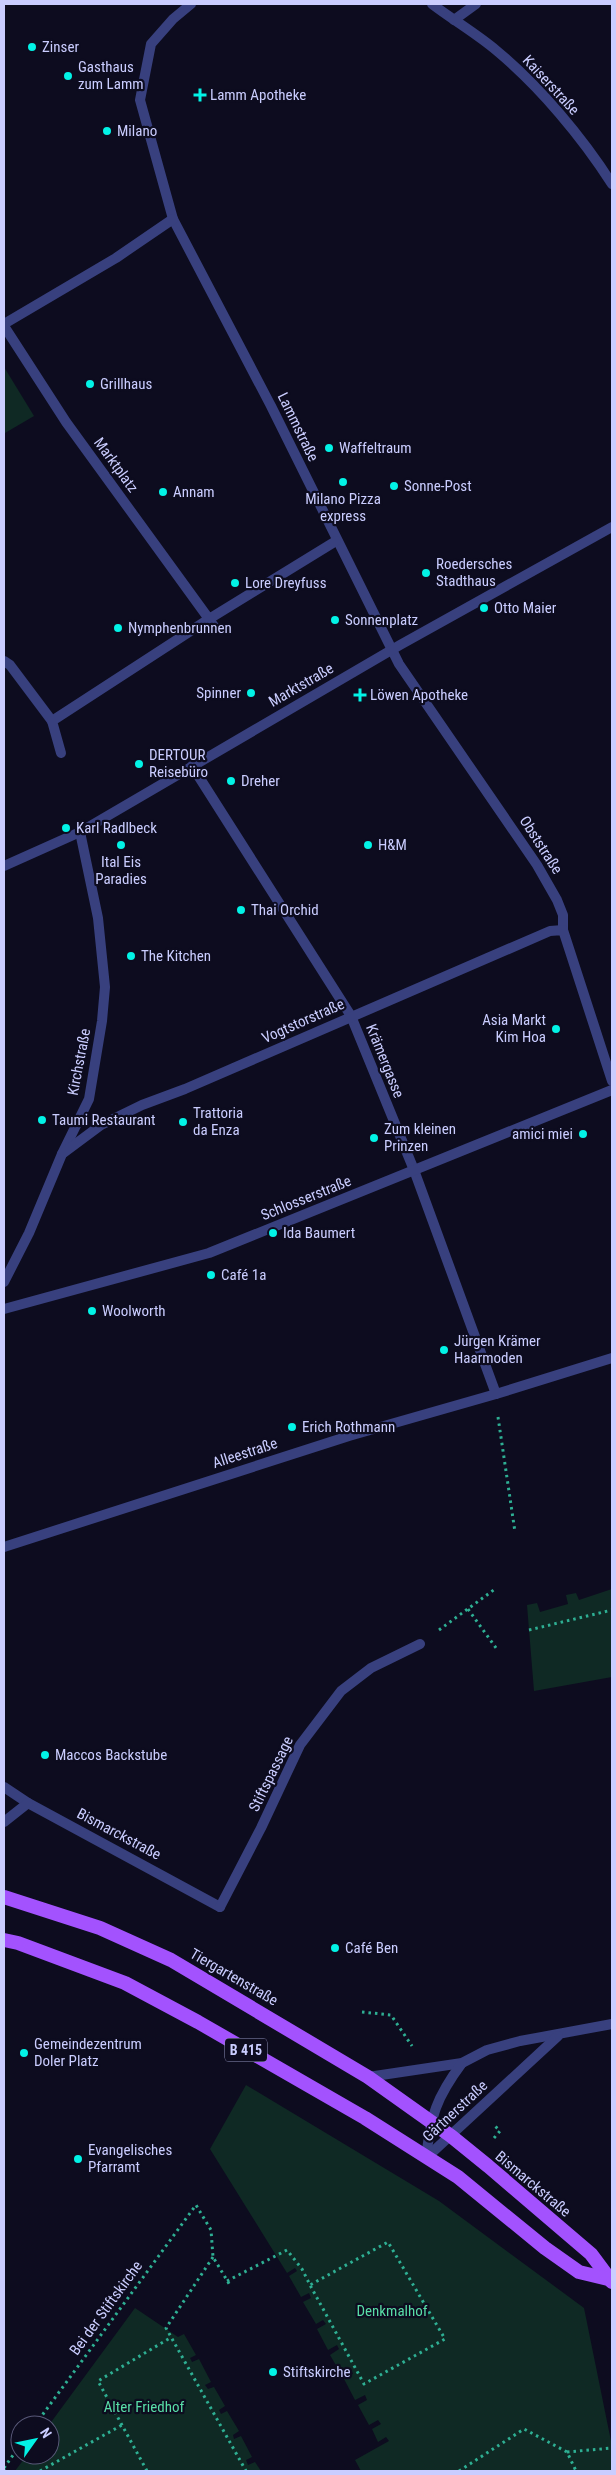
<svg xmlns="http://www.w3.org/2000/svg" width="616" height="2475" viewBox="0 0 616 2475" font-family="'Roboto Condensed',sans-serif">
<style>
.green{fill:#0f2924}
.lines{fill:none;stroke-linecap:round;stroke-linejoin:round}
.path{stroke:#2eaf93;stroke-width:3;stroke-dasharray:2.5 4;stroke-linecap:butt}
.service{stroke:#38407e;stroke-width:10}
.pedestrian{stroke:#38407e;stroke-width:10}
.minor{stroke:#38407e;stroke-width:10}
.tertiary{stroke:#38407e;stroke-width:10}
.primary{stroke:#a352fe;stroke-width:14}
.poi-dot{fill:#02f3e6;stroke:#0d0c1f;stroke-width:2}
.labels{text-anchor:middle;stroke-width:4.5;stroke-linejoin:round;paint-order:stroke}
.shield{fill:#0d0c1f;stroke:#9193bc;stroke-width:1}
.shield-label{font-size:14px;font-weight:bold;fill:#cacdff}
.poi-label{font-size:15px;fill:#cacdff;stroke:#0d0c1f;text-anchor:start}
.street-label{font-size:15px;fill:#cacdff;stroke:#0d0c1f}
.park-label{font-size:15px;fill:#58dda7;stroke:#0d0c1f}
</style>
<rect width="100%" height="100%" fill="#0d0c1f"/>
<g class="green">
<polygon points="4,367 34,416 5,433 4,430"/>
<polygon points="612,1589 612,1677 534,1691 527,1605 537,1603 540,1612 568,1604 566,1595 576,1593 579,1600"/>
<polygon points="246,2085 439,2201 584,2308 612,2446 612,2471 361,2471 355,2460 389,2441 386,2437 378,2442 372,2429 381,2424 378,2420 369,2425 358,2405 367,2400 365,2395 355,2400 344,2379 353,2374 351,2369 341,2374 330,2355 339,2349 337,2345 328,2350 317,2329 326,2324 323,2320 316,2324 303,2302 311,2298 309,2293 301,2297 289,2276 297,2271 295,2268 287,2273 210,2149"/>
<polygon points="135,2308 178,2337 184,2334 196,2355 190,2358 192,2362 199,2359 211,2382 205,2385 208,2389 214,2387 225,2406 219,2410 221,2414 227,2411 239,2431 233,2435 234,2439 241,2436 252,2457 246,2460 248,2465 255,2462 261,2471 15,2471 27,2455 50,2455 49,2425"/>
</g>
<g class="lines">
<g class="path">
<polyline points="498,1417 515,1532"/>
<polyline points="468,1609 496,1648"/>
<polyline points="439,1630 495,1589"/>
<polyline points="529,1630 612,1610"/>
<polyline points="362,2012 391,2015 412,2046"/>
<polyline points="494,2138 500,2131 495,2126"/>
<polyline points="213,2257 166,2328 246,2471"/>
<polyline points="227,2281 287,2250 302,2269 310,2285 364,2384 445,2339 388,2242 310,2285"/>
<polyline points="35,2425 196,2205 211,2230 213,2257 231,2287"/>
<polyline points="567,2452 612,2448"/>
<polyline points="4,2468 20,2445"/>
<polyline points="4,2470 5,2471"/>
<polyline points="40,2471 122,2425"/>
<polyline points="147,2471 98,2381 170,2338"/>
<polyline points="459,2471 524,2429 567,2452 576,2471"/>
</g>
<g class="service">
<polyline points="454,20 476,4"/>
<polyline points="4,1787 28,1803 220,1907"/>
<polyline points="4,1822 28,1803"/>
</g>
<g class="pedestrian">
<polyline points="191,4 173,19 151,44 140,100 173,219 271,406 399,664 537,865 557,900 563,915 563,930"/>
<polyline points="4,324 116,258 173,219"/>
<polyline points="4,326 66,422 209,619 336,541"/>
<polyline points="4,661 10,665 52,721"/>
<polyline points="61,753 52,721 209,619 216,629"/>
<polyline points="192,766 351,1016 414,1170"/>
<polyline points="4,866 80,832 400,645 612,527"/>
<polyline points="62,1154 89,1099 102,1021 105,987 98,918 80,832"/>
</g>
<g class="minor">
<path d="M 432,4 C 453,20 477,34 497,51 C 540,87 582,137 612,184"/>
<polyline points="414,1170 496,1394"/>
<polyline points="4,1282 29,1233 62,1154 101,1125 142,1105 185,1089 550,931 563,930 612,1081"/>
<polyline points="4,1309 209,1253 612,1090"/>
<polyline points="4,1547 349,1436 496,1394 612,1358"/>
<polyline points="220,1907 261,1828 300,1745 341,1691 371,1668 420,1644"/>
</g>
<g class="tertiary">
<polyline points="368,2077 462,2063 487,2050 520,2041 612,2024"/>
<polyline points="426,2158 558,2036"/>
<path d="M 426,2158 C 431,2115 436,2098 462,2063"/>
</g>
<g class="primary">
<polyline points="4,1897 100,1928 171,1960 368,2077 451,2136 488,2166 591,2254 612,2282"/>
<polyline points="4,1940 18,1943 125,1983 198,2022 365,2118 458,2177 545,2248 579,2272 608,2279"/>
</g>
</g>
<g class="poi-dot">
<circle cx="32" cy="47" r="5"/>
<circle cx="68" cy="76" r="5"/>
<path d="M197.5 87.5h5v5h5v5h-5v5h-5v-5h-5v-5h5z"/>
<circle cx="107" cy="131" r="5"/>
<circle cx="90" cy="384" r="5"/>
<circle cx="329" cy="448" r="5"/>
<circle cx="343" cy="482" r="5"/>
<circle cx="394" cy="486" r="5"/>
<circle cx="163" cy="492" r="5"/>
<circle cx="426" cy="573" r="5"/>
<circle cx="235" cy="583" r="5"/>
<circle cx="484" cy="608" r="5"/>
<circle cx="335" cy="620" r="5"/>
<circle cx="118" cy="628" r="5"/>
<circle cx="251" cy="693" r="5"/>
<path d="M357.5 687.5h5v5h5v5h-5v5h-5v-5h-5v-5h5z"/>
<circle cx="139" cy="764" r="5"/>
<circle cx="231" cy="781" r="5"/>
<circle cx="66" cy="828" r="5"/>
<circle cx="121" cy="845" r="5"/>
<circle cx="368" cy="845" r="5"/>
<circle cx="241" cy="910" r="5"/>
<circle cx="131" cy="956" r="5"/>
<circle cx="556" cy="1029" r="5"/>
<circle cx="42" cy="1120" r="5"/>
<circle cx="183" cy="1122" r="5"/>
<circle cx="583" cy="1134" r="5"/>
<circle cx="374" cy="1138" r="5"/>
<circle cx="273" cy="1233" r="5"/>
<circle cx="211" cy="1275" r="5"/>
<circle cx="92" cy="1311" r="5"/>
<circle cx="444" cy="1350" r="5"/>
<circle cx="292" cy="1427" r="5"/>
<circle cx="45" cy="1755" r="5"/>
<circle cx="335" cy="1948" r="5"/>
<circle cx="24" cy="2053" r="5"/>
<circle cx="78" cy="2159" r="5"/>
<circle cx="273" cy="2372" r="5"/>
</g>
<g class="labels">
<rect class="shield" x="225" y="2038.5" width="42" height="23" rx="4"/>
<g class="shield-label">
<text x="246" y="2055">B 415</text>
</g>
<g class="poi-label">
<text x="42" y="52">Zinser</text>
<text x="78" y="72">Gasthaus<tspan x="78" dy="17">zum Lamm</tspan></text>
<text x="210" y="100">Lamm Apotheke</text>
<text x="117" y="136">Milano</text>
<text x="100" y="389">Grillhaus</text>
<text x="339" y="453">Waffeltraum</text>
<text x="404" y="491">Sonne-Post</text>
<text x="173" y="497">Annam</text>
<text x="343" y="504" text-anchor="middle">Milano Pizza<tspan x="343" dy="17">express</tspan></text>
<text x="436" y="569">Roedersches<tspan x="436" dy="17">Stadthaus</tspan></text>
<text x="245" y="588">Lore Dreyfuss</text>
<text x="494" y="613">Otto Maier</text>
<text x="345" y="625">Sonnenplatz</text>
<text x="128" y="633">Nymphenbrunnen</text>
<text x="241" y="698" text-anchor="end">Spinner</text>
<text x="370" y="700">Löwen Apotheke</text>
<text x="149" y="760">DERTOUR<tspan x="149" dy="17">Reisebüro</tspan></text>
<text x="241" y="786">Dreher</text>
<text x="76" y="833">Karl Radlbeck</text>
<text x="378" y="850">H&amp;M</text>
<text x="121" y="867" text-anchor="middle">Ital Eis<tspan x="121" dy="17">Paradies</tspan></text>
<text x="251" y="915">Thai Orchid</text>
<text x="141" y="961">The Kitchen</text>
<text x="546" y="1025" text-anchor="end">Asia Markt<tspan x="546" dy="17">Kim Hoa</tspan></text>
<text x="193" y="1118">Trattoria<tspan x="193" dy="17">da Enza</tspan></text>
<text x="52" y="1125">Taumi Restaurant</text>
<text x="384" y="1134">Zum kleinen<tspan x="384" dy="17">Prinzen</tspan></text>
<text x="573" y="1139" text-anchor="end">amici miei</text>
<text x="283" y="1238">Ida Baumert</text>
<text x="221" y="1280">Café 1a</text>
<text x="102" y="1316">Woolworth</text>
<text x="454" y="1346">Jürgen Krämer<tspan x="454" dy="17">Haarmoden</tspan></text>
<text x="302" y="1432">Erich Rothmann</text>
<text x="55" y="1760">Maccos Backstube</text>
<text x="345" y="1953">Café Ben</text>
<text x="34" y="2049">Gemeindezentrum<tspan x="34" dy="17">Doler Platz</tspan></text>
<text x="88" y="2155">Evangelisches<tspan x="88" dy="17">Pfarramt</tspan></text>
<text x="283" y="2377">Stiftskirche</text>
</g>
<g class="street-label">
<text transform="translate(551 85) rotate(47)" y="5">Kaiserstraße</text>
<text transform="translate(298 427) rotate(64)" y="5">Lammstraße</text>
<text transform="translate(116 465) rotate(54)" y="5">Marktplatz</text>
<text transform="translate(301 685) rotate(-30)" y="5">Marktstraße</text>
<text transform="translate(541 845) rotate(57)" y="5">Obststraße</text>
<text transform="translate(303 1021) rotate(-24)" y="5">Vogtstorstraße</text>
<text transform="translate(385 1061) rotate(68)" y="5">Krämergasse</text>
<text transform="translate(79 1062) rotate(-79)" y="5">Kirchstraße</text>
<text transform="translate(306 1198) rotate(-22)" y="5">Schlosserstraße</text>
<text transform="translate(245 1453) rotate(-18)" y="5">Alleestraße</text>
<text transform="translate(271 1774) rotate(-64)" y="5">Stiftspassage</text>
<text transform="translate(119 1834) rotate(28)" y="5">Bismarckstraße</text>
<text transform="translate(234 1977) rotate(30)" y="5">Tiergartenstraße</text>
<text transform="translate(455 2111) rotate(-43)" y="5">Gärtnerstraße</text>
<text transform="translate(533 2184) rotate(40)" y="5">Bismarckstraße</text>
<text transform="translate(106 2308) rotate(-54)" y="5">Bei der Stiftskirche</text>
</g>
<g class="park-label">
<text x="392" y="2316">Denkmalhof</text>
<text x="144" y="2412">Alter Friedhof</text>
</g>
</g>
<rect width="616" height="2475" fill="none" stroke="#cacdff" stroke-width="10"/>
<g transform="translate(35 2440) rotate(57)"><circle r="24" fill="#0d0c1f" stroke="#595979"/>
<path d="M0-4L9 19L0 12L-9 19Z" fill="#02f3e6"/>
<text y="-8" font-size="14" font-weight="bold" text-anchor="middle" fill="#cacdff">N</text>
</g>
</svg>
